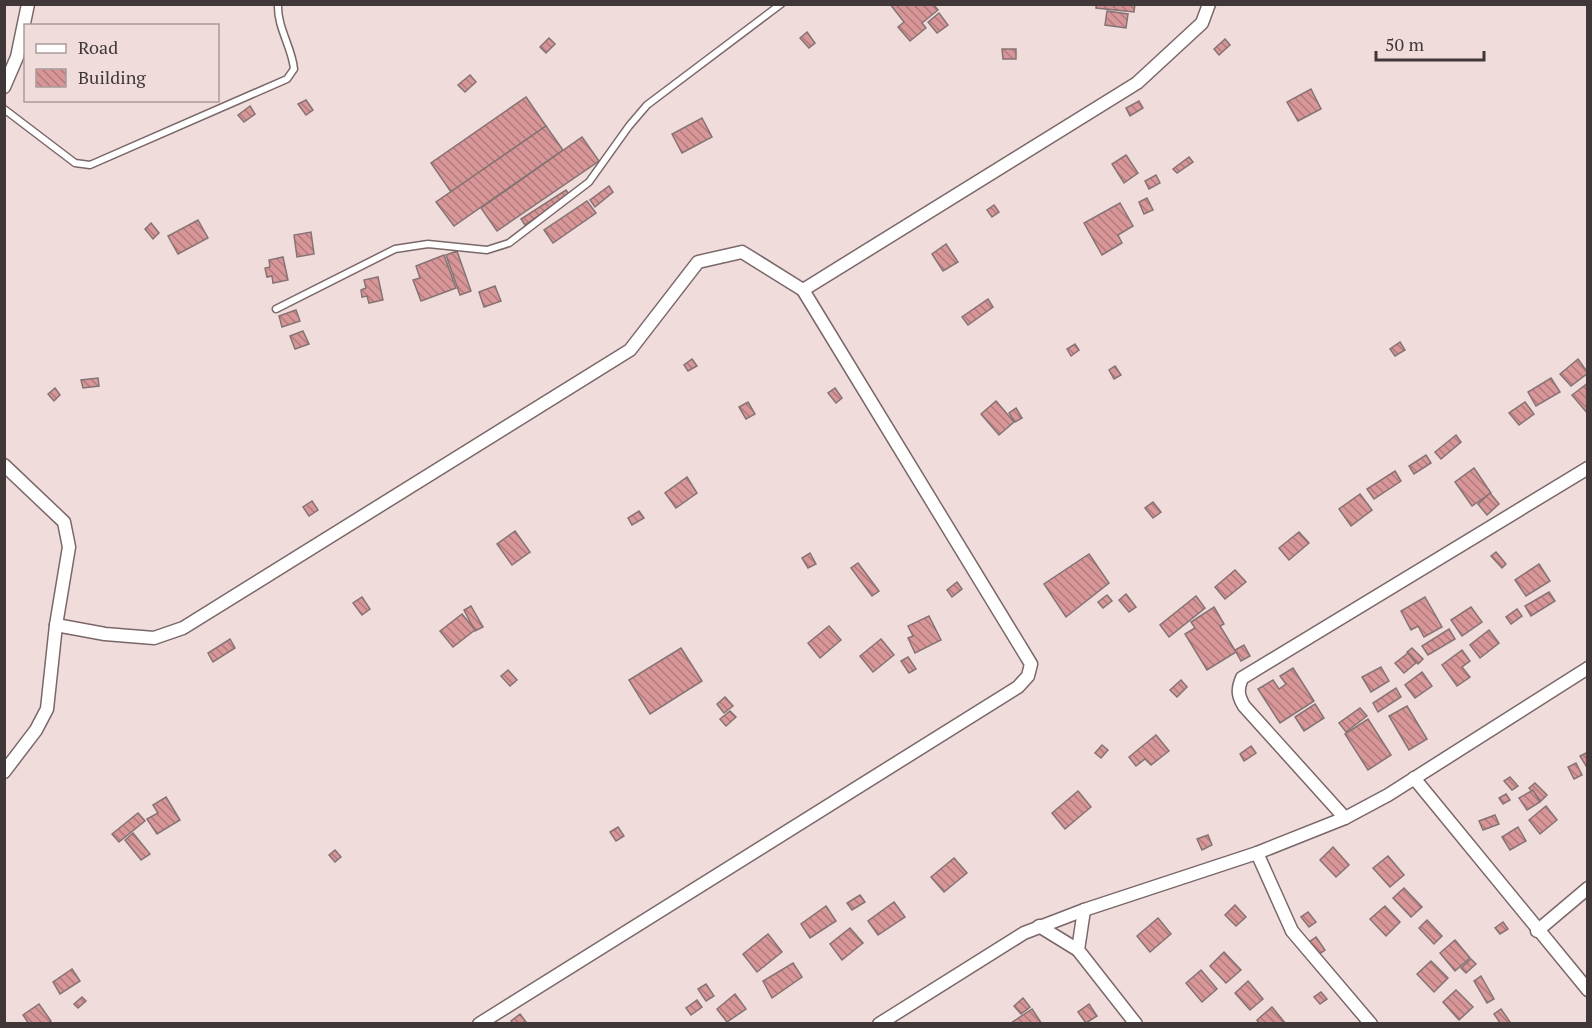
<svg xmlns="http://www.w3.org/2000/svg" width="1592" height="1028" viewBox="0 0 1592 1028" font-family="'PT Serif',serif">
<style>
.building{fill:url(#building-back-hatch);stroke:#857373;stroke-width:1.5}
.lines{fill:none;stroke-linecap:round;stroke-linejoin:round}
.service-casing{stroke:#7a6768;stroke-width:9}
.minor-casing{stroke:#7a6768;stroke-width:15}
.service{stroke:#fff;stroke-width:6}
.minor{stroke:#fff;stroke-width:12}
</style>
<defs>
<pattern id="building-back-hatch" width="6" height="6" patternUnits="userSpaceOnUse" patternTransform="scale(1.5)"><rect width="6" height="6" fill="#d89698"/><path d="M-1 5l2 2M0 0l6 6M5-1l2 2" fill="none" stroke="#b17b7d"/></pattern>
</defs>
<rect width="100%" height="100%" fill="#f1dcdc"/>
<g class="building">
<polygon points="890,4 933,4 938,10 922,23 926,28 910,41 898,27 904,22"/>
<polygon points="1096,4 1135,4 1134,12 1096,8"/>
<polygon points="1107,11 1128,14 1126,28 1105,25"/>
<polygon points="939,13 948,25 937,33 928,22"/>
<polygon points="807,32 815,43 809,48 800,38"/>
<polygon points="549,38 555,44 546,53 540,47"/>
<polygon points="1225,39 1230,45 1219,55 1214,49"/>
<polygon points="1002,49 1016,49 1016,59 1003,59"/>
<polygon points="470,75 476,82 465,92 458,85"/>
<polygon points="1311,89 1321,109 1298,121 1287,102"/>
<polygon points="526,97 546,126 451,192 431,163"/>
<polygon points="306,100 313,110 306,115 298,104"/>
<polygon points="1139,101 1143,108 1130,116 1126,108"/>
<polygon points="250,106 255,114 244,122 238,115"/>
<polygon points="702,118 712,137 682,153 672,134"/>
<polygon points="546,126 563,150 454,226 436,202"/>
<polygon points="582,137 599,161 497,231 481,208"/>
<polygon points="1126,155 1138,173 1124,183 1112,164"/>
<polygon points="1189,157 1193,162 1177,173 1173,169"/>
<polygon points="1156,175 1160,183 1149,189 1145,181"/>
<polygon points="609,186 613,192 595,207 590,200"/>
<polygon points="566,190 570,196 525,225 521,219"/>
<polygon points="1147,198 1153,210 1144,214 1139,202"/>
<polygon points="587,201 596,213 553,243 544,230"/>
<polygon points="1120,203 1133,226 1118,235 1122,243 1102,255 1084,223"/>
<polygon points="994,205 999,212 992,217 987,210"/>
<polygon points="198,220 208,238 178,254 168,236"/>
<polygon points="151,223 159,233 153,239 145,229"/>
<polygon points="311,232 314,254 297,257 294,235"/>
<polygon points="946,244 958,262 943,271 932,254"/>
<polygon points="457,251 471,291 460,295 446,255"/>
<polygon points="444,255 456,288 421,301 413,280 420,278 416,266"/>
<polygon points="283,257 288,280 273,283 272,276 267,277 265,268 270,267 269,260"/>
<polygon points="378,277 383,300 369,303 367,296 362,297 361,290 366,288 364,280"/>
<polygon points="495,286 501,301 484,307 479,292"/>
<polygon points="988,299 993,307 968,325 962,317"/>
<polygon points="296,310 300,321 282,327 279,316"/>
<polygon points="303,331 309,344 295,349 290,336"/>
<polygon points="1400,342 1405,350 1395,356 1390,349"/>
<polygon points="1075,344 1079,350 1071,356 1067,349"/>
<polygon points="692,359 697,366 688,371 684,365"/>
<polygon points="1578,359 1588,373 1571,386 1560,374"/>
<polygon points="1115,366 1121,375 1114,379 1109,370"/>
<polygon points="98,378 99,386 83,388 81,380"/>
<polygon points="1551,378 1560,392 1536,406 1528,392"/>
<polygon points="1588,383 1588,414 1572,395"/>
<polygon points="55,388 60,395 54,401 48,394"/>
<polygon points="835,388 842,398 836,403 828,393"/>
<polygon points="996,401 1014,422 999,435 981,414"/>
<polygon points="748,402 755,414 746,419 739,407"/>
<polygon points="1525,402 1534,414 1519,425 1509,413"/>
<polygon points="1016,408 1022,418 1015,422 1009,413"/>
<polygon points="1456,435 1461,442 1441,459 1435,452"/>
<polygon points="1426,455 1431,463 1414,474 1409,466"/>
<polygon points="1474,468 1491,493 1472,506 1455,482"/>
<polygon points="1395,471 1401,481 1374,499 1367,489"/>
<polygon points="687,477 697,493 676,508 665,493"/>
<polygon points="1490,493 1499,504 1487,515 1478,504"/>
<polygon points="1360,494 1372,510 1351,526 1339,509"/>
<polygon points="312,501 318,510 309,516 303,507"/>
<polygon points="1153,502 1161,512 1153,518 1145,508"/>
<polygon points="639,511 644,518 632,525 628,518"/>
<polygon points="515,531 530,552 512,565 497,544"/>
<polygon points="1299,532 1309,543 1289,560 1279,548"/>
<polygon points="1496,552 1506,564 1502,568 1491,556"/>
<polygon points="810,553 816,564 808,568 802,558"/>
<polygon points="1089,554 1109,583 1066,617 1044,584"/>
<polygon points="858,563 879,591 872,596 851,568"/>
<polygon points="1539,564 1550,581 1526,596 1515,580"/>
<polygon points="1235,570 1246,582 1225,599 1215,587"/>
<polygon points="957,582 962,589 952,597 947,590"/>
<polygon points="1549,592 1555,601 1531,616 1525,606"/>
<polygon points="1126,594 1136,607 1129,612 1119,600"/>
<polygon points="1107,595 1112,601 1103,608 1098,602"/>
<polygon points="1196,596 1205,608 1169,637 1160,625"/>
<polygon points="362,597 370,609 362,615 353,603"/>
<polygon points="1425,597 1442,627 1424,637 1418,626 1411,630 1401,611"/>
<polygon points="471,606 483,627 475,631 464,610"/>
<polygon points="1214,607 1224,624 1220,626 1236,652 1207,670 1185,634 1195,628 1191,622"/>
<polygon points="1471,607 1482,622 1462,636 1451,620"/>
<polygon points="1517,609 1522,616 1511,624 1506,617"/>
<polygon points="462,614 475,630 453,647 440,631"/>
<polygon points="929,616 941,640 915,653 908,638 913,636 908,626"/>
<polygon points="829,626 841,640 820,658 808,643"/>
<polygon points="1449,629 1455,639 1428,655 1422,646"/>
<polygon points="1489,630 1499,643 1480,658 1470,645"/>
<polygon points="230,639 235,648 213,662 208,653"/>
<polygon points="881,639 894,655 873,672 860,656"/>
<polygon points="1244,645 1250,656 1241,661 1235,650"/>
<polygon points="681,648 702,681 650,714 629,680"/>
<polygon points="1412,648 1423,659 1418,664 1407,652"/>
<polygon points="1462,650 1470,661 1462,667 1470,677 1457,686 1442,665"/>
<polygon points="1408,653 1416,663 1404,673 1395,663"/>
<polygon points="908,657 916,669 909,673 901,661"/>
<polygon points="1381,667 1389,681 1371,692 1362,677"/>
<polygon points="1293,668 1314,701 1280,723 1258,689 1273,680 1279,689 1286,684 1280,676"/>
<polygon points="508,670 517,680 510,686 501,676"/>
<polygon points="1422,672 1432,686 1415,698 1405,685"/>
<polygon points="1181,680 1187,687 1177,697 1170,690"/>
<polygon points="1396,688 1401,697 1378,712 1373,703"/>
<polygon points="725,697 733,706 724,713 717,704"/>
<polygon points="1315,704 1324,718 1304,731 1295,717"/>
<polygon points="1407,706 1427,739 1409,750 1389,716"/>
<polygon points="1360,708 1367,716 1346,732 1339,723"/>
<polygon points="730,711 736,717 726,726 720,719"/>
<polygon points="1368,719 1391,755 1368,770 1345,734"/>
<polygon points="1156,735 1169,751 1151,765 1145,759 1136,766 1129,757"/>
<polygon points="1102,745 1108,750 1101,758 1095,753"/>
<polygon points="1251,746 1256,753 1244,761 1240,754"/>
<polygon points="1588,752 1588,769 1580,756"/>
<polygon points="1576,763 1582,775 1574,779 1568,767"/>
<polygon points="1510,777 1518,786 1512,790 1504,781"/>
<polygon points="1535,783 1547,795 1541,801 1529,788"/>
<polygon points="1533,790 1540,802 1527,810 1519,798"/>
<polygon points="1078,791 1091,807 1065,829 1052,813"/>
<polygon points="1506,794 1510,800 1503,804 1499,798"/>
<polygon points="166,797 180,820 157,834 147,819 158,813 153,805"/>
<polygon points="1546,806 1557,820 1540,834 1529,820"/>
<polygon points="138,813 145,821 119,842 112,834"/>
<polygon points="1495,815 1499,824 1483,830 1479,821"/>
<polygon points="618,827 624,836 616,841 610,832"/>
<polygon points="1518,827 1526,841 1510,850 1502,837"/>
<polygon points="133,833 150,854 141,860 125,840"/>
<polygon points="1208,835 1212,845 1202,850 1197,839"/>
<polygon points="1333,847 1349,865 1336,877 1320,860"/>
<polygon points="335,850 341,857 335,862 329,855"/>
<polygon points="1388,856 1404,875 1390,887 1373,868"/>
<polygon points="954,858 967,873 944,892 931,877"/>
<polygon points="1404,888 1422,907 1411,917 1393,898"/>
<polygon points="860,895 865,902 852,910 847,903"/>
<polygon points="894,902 905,917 878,935 868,921"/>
<polygon points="1235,905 1246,917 1236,926 1225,915"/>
<polygon points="826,906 836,921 810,938 801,924"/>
<polygon points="1385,906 1400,922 1386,936 1370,919"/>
<polygon points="1308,912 1316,922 1309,927 1301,917"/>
<polygon points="1158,918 1171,934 1150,952 1137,936"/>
<polygon points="1427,920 1442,936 1434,944 1419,928"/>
<polygon points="1503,922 1508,929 1500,934 1495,928"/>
<polygon points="850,928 863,943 842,960 830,944"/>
<polygon points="768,934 782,952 757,972 743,954"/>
<polygon points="1316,937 1325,950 1318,955 1309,942"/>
<polygon points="1455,940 1470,958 1455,971 1440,953"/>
<polygon points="1224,952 1241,970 1226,983 1210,966"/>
<polygon points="1471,959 1476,964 1466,973 1461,968"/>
<polygon points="1431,961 1448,978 1434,992 1417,974"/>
<polygon points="793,963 802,977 772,998 763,981"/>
<polygon points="72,969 80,981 60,994 53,982"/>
<polygon points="1201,970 1217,989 1202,1002 1186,983"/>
<polygon points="1481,976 1494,999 1487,1003 1474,981"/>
<polygon points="1248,981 1263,999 1250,1010 1235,993"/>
<polygon points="706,984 714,996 706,1001 698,989"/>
<polygon points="1456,990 1473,1007 1459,1020 1443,1002"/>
<polygon points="1321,992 1327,999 1320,1004 1314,997"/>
<polygon points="735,994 746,1009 727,1022 717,1009"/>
<polygon points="82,997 86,1001 78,1008 74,1004"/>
<polygon points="1023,998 1030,1007 1021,1014 1014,1006"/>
<polygon points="697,1000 702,1007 691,1015 686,1008"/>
<polygon points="39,1004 51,1021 47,1024 29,1024 23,1015"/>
<polygon points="1089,1004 1097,1016 1086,1023 1078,1012"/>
<polygon points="1272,1007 1286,1024 1260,1024 1257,1020"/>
<polygon points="1032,1009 1042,1024 1011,1024 1011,1023"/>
<polygon points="1501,1009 1510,1022 1509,1024 1501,1024 1494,1014"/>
<polygon points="520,1014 526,1022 513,1024 511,1021"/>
</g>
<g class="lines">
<defs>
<g id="service">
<path d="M 4,109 L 75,163 L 90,165 L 287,79 L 294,69 C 292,47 277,28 278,4"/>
<polyline points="276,309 395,249 428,244 487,250 509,243 589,182 629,126 647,105 781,4"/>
</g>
<g id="minor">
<polyline points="4,87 17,57 28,4"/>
<polyline points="4,465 64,522 69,547 56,625 47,709 36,730 4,772"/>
<polyline points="56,625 105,634 154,638 183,628 630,350 698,262 742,252 803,290 1137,83 1202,23 1209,4"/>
<polyline points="1414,778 1588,990"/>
<path d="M 1345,818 L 1244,706 C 1238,696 1237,690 1242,678 L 1588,468"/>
<polyline points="1257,853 1292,931 1371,1024"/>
<polyline points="1084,910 1078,950 1136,1024"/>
<polyline points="1039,926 1078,950"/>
<polyline points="1537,931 1588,888"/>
<polyline points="479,1024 1018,687 1028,676 1031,664 803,290"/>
<polyline points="879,1024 1024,933 1084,910 1257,853 1345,818 1388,795 1588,668"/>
</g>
</defs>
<use href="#service" class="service-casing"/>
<use href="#minor" class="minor-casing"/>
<use href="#service" class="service"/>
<use href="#minor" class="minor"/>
</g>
<rect width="1592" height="1028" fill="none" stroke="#403738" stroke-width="12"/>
<rect x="24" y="24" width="195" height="78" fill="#f1dcdc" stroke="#aa9a9a" stroke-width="1.5"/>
<rect x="36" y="44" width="30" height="9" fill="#ffffff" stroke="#aa9a9a" stroke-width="1.5"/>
<text x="78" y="54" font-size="18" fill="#403738">Road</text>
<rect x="36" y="69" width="30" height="18" fill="url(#building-back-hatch)" stroke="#aa9a9a" stroke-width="1.5"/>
<text x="78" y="84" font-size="18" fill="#403738">Building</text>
<path d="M1376 51v9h108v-9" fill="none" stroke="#403738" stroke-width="3"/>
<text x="1385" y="51" font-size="18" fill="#403738" stroke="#f1dcdc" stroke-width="4.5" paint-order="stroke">50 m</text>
</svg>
